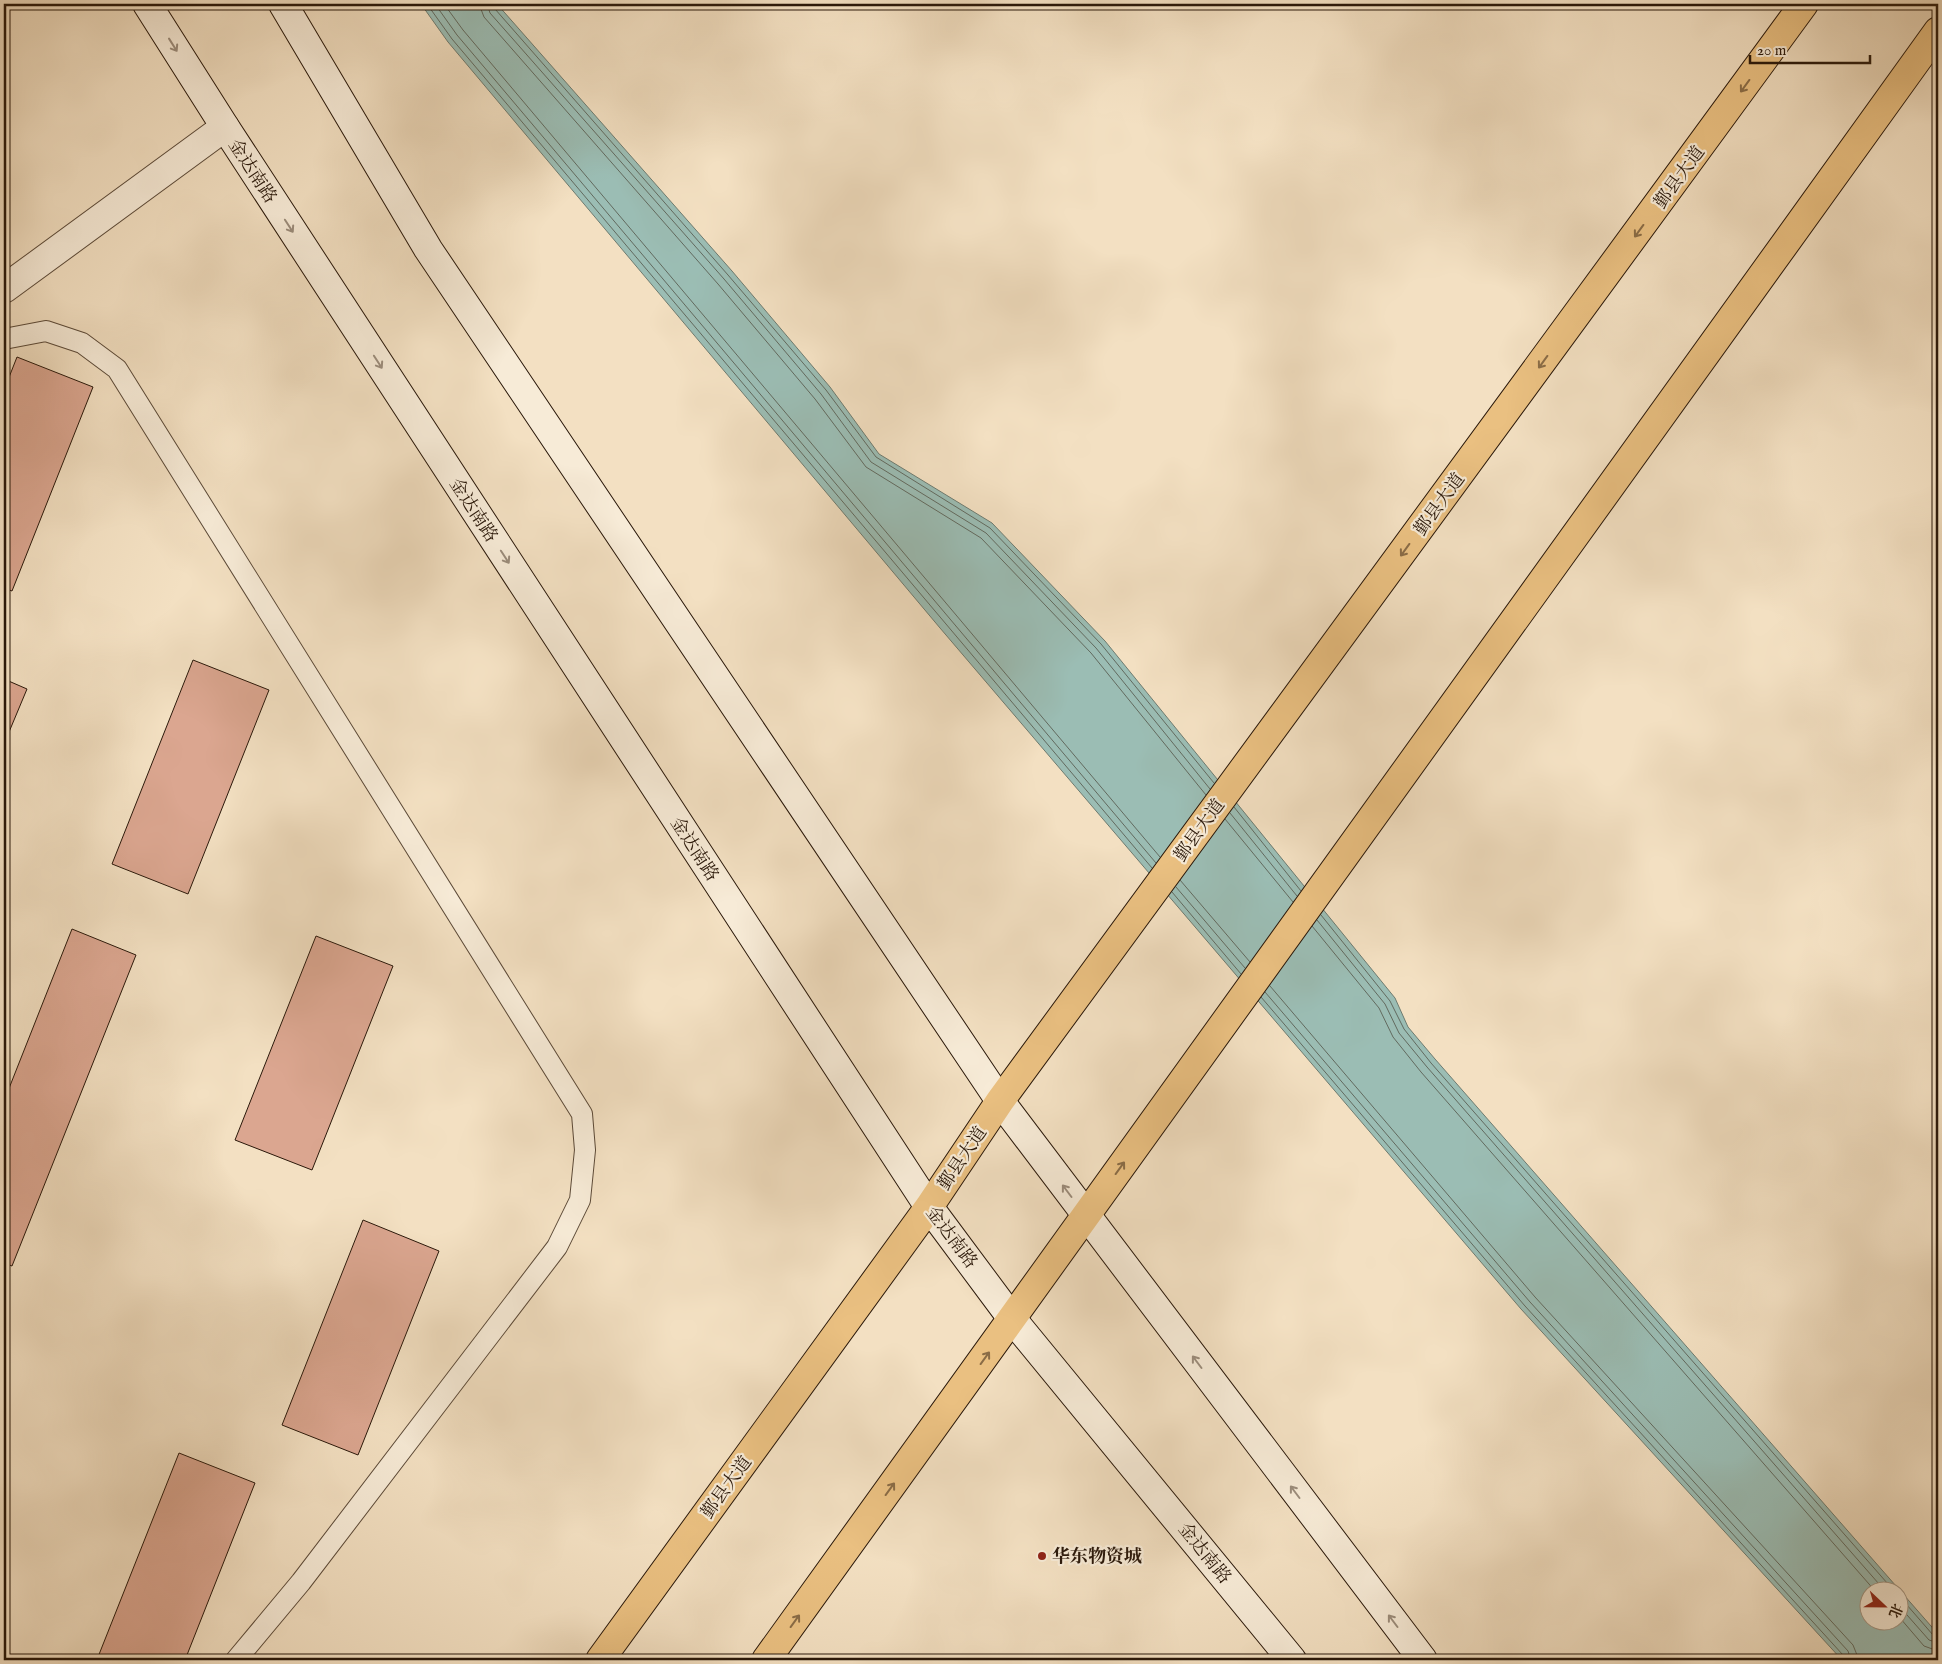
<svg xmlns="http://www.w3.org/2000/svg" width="1942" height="1664" viewBox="0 0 1942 1664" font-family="'IM FELL English','Noto Serif SC',serif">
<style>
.water{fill:#9bbdb4;stroke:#6e7b70;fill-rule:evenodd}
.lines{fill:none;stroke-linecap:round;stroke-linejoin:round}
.shore{stroke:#626a5f;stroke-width:1}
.building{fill:#dba690;stroke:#2a180a}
.service-casing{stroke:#5c4a38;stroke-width:22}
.minor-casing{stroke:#5c4a38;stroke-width:30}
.secondary-casing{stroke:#2a180a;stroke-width:30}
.primary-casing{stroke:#2a180a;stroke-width:30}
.service{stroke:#f7ebd7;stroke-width:20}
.minor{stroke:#f7ebd7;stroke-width:28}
.secondary{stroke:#f7ebd7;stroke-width:28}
.primary{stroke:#eac081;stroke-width:28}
.oneway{stroke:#9b8c7b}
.oneway2{stroke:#8a6c46}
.poi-dot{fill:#8f2418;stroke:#f7ebd7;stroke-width:2}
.labels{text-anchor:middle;stroke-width:4.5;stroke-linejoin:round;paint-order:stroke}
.street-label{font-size:18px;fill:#2a180a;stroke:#f7ebd7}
.poi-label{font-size:18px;font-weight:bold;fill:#2a180a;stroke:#f7ebd7;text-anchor:start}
</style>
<rect width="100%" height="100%" fill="#f3e0c2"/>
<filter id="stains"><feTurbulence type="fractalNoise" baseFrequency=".004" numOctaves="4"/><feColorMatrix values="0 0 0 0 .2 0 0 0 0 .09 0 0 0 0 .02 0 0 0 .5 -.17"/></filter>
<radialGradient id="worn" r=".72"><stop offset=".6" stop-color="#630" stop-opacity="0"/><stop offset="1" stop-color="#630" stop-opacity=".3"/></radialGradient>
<path class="water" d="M 421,4 L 497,4 L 732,271 L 830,387 L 879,454 L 992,523 L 1105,641 L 1395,998 L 1408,1027 L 1435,1059 L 1938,1634 L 1938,1660 L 1842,1660 L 1521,1309 L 940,628 L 448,42 ZM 1870,1592 L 1900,1592 L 1900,1622 L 1870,1622 Z"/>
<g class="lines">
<g class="shore">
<polyline points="427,4 452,39 1152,868"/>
<polyline points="435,4 457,35 1156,863"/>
<polyline points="444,4 463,30 1160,857"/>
<polyline points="479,4 484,17 718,284 815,399 866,467 981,538 1091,653 1206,795"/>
<polyline points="487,4 490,13 724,279 821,394 871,462 986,533 1096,648 1210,789"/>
<polyline points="493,4 495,9 728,275 826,390 876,457 990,528 1101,644 1214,783"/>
<polyline points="1234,807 1301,891"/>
<polyline points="1230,813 1297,896"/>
<polyline points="1225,819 1293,902"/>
<polyline points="1180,880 1250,962"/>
<polyline points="1176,887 1245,968"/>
<polyline points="1172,892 1241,974"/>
<polyline points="1321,915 1390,1001 1404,1029 1431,1063 1895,1592"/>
<polyline points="1317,920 1385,1004 1399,1033 1427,1067 1886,1592"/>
<polyline points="1312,926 1379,1008 1393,1037 1421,1072 1876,1592"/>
<polyline points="1270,986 1535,1297 1853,1645 1859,1660"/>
<polyline points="1265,992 1530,1302 1848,1651 1851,1660"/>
<polyline points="1261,997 1525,1306 1843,1655 1845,1660"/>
<polyline points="1900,1597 1933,1635 1938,1637"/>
<polyline points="1900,1607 1929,1640 1938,1643"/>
<polyline points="1900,1618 1924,1646 1938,1651"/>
</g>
</g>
<g class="building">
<polygon points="17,357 93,387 12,591 4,588 4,390"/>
<polygon points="193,660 269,690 188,894 112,864"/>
<polygon points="4,679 27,689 4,744"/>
<polygon points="72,929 136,955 12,1266 4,1263 4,1101"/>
<polygon points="316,936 393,966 312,1170 235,1140"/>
<polygon points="363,1220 439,1251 358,1455 282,1425"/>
<polygon points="179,1453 255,1483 185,1660 107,1660 98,1657"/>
</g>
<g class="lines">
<defs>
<polyline id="service" points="4,339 46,331 82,343 117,369 582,1114 585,1150 580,1200 557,1247 301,1582 236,1660"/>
<polyline id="minor" points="4,289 225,127"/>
<g id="secondary">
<polyline points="147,4 225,127 929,1207 1013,1320 1292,1660"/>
<polyline points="283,4 428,249 1000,1101 1423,1660"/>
</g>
<g id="primary">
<polyline points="600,1660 929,1207 1000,1101 1804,4"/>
<polyline points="766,1660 1938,31"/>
</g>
</defs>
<use href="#service" class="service-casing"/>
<use href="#minor" class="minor-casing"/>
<use href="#secondary" class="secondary-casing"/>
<use href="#primary" class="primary-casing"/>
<use href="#service" class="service"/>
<use href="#minor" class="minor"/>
<use href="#secondary" class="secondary"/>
<use href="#primary" class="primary"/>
</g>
<defs><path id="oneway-shaft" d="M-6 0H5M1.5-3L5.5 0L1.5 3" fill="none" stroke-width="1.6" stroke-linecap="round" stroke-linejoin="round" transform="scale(1.25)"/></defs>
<g class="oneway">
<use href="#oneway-shaft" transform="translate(173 45) rotate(58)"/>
<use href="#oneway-shaft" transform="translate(289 226) rotate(57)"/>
<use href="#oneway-shaft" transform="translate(378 362) rotate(57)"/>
<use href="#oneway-shaft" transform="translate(505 557) rotate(57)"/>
<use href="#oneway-shaft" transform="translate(1067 1191) rotate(-127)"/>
<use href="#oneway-shaft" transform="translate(1197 1362) rotate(-127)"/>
<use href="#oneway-shaft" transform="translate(1295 1492) rotate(-127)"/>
<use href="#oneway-shaft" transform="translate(1393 1621) rotate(-127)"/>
</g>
<g class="oneway2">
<use href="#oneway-shaft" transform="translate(1745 86) rotate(126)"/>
<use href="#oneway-shaft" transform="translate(1639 231) rotate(126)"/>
<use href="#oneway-shaft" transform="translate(1543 362) rotate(126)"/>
<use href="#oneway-shaft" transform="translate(1405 550) rotate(126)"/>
<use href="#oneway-shaft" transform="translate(1120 1168) rotate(-54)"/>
<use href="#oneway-shaft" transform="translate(985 1358) rotate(-54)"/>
<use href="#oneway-shaft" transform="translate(890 1489) rotate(-54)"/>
<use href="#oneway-shaft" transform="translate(795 1621) rotate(-54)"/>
</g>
<circle class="poi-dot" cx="1042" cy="1556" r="5"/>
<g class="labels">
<g class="street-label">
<text transform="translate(253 171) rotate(57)" y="6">金达南路</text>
<text transform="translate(1679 177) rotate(-54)" y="6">鄞县大道</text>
<text transform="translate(1439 504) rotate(-54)" y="6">鄞县大道</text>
<text transform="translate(474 510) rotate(57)" y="6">金达南路</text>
<text transform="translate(1199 830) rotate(-54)" y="6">鄞县大道</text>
<text transform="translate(695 849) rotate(57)" y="6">金达南路</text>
<text transform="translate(962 1158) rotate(-56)" y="6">鄞县大道</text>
<text transform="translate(952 1237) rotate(53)" y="6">金达南路</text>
<text transform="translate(726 1487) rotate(-54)" y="6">鄞县大道</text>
<text transform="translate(1205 1553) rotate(51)" y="6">金达南路</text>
</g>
<g class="poi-label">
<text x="1052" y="1562">华东物资城</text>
</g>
</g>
<rect width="1942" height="1664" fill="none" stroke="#f3e0c2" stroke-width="20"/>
<rect x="5" y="5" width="1932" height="1654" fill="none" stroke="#2a180a" stroke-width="2.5"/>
<rect x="10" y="10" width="1922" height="1644" fill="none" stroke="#2a180a"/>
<g transform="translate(1884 1606) rotate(112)"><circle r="24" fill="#f7ebd7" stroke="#a59785"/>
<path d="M0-4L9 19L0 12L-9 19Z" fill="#8f2418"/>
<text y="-8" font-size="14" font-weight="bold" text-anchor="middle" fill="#2a180a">北</text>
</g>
<path d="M1750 55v8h120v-8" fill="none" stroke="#2a180a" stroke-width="2.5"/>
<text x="1757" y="55" font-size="15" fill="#2a180a" stroke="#f7ebd7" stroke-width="4" paint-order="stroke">20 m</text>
<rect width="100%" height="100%" filter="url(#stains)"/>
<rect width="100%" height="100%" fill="url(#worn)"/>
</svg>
